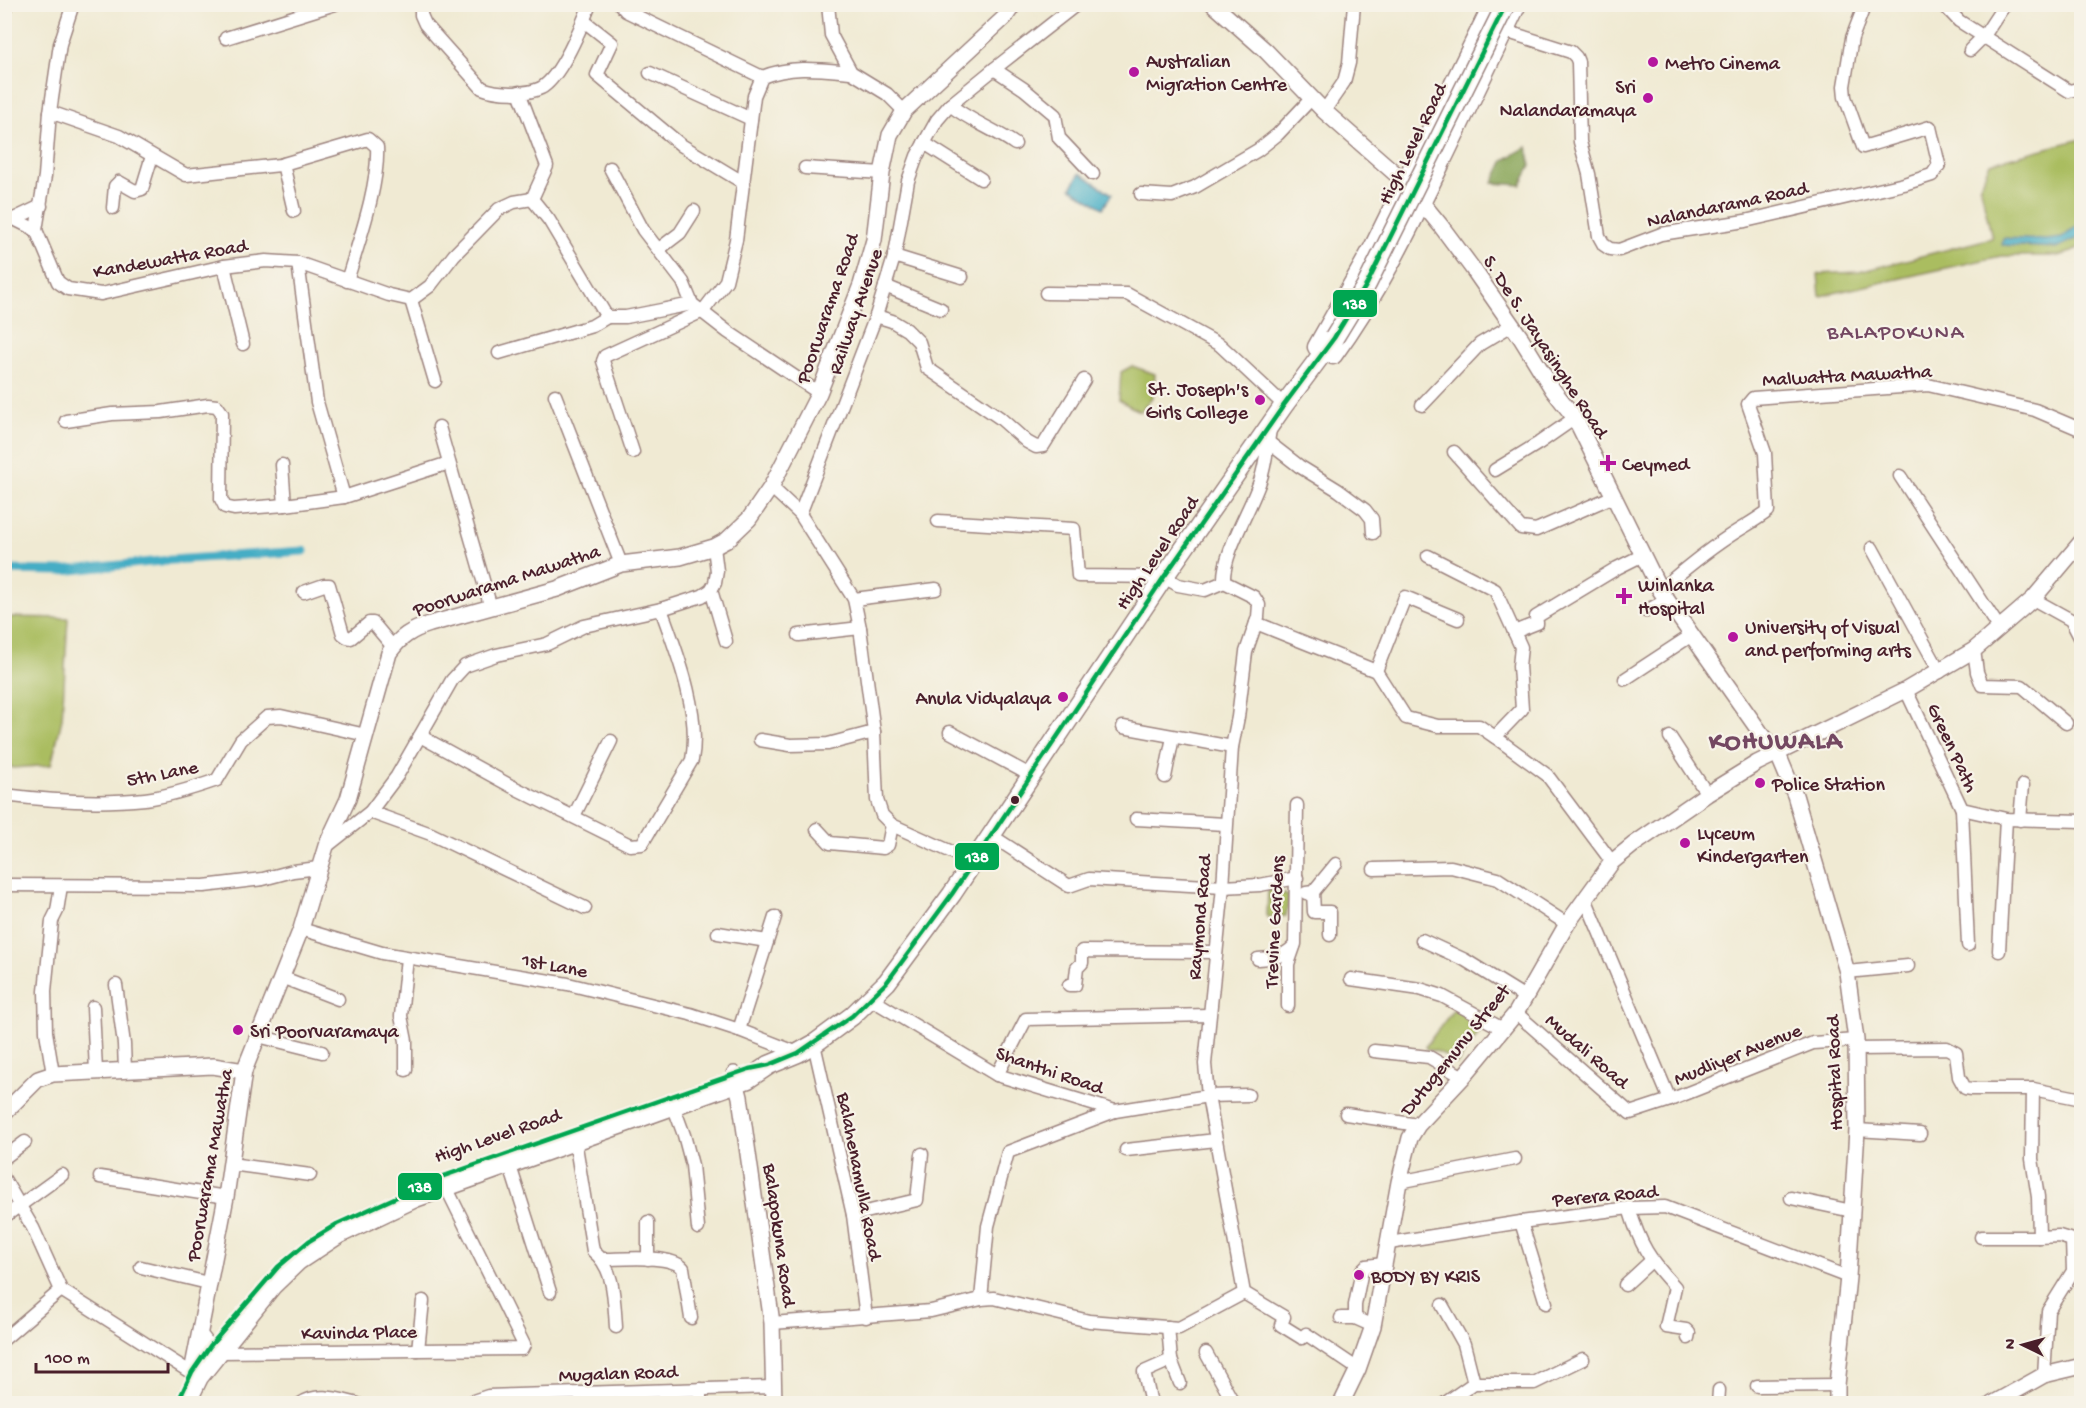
<svg xmlns="http://www.w3.org/2000/svg" width="2086" height="1408" viewBox="0 0 2086 1408" font-family="'Gochi Hand',sans-serif">
<style>
.green{fill:#aabd60;stroke:#7a6e46;stroke-width:1.5}
.forest{fill:#87a456;stroke:#686240;stroke-width:1.5}
.water{fill:#45adc5;stroke:#486678;stroke-width:1.5}
.lines{fill:none;stroke-linecap:round;stroke-linejoin:round}
.canal{stroke:#45adc5;stroke-width:9}
.minor-casing{stroke:#9d847f;stroke-width:15}
.major-casing{stroke:#9d847f;stroke-width:18}
.highway-casing{stroke:#9d847f;stroke-width:21}
.minor{stroke:#fff;stroke-width:12}
.major{stroke:#fff;stroke-width:15}
.highway{stroke:#fff;stroke-width:18}
.highway-bridge-casing{stroke:#9d847f;stroke-width:21;stroke-linecap:butt}
.highway-bridge{stroke:#fff;stroke-width:18}
.bus-1-casing{stroke:#f7f3e8;stroke-width:9}
.bus-1{stroke:#00a651;stroke-width:4.5}
.poi-dot{fill:#b5179e;stroke:#f7f3e8;stroke-width:2}
.bus-dot{fill:#4a1f2b;stroke:#f7f3e8;stroke-width:2}
.labels{text-anchor:middle;stroke-width:4.5;stroke-linejoin:round;paint-order:stroke}
.poi-label{font-size:20px;fill:#4a1f2b;stroke:#f7f3e8;text-anchor:start}
.street-label{font-size:20px;fill:#4a1f2b;stroke:#f7f3e8}
.quarter-label{font-size:22px;letter-spacing:1.5px;fill:#744862;stroke:#f7f3e8}
.district-label{font-size:26px;font-weight:bold;letter-spacing:1.5px;fill:#744862;stroke:#f7f3e8}
.line-badge{stroke:#f7f3e8;stroke-width:2}
.badge-label{font-size:16px;text-anchor:middle;font-weight:bold;fill:#fff}
</style>
<rect width="100%" height="100%" fill="#f7f3e8"/>
<filter id="ink" filterUnits="userSpaceOnUse"><feTurbulence type="fractalNoise" baseFrequency=".0167" numOctaves="2"/><feDisplacementMap in="SourceGraphic" scale="12" xChannelSelector="R" yChannelSelector="G"/><feConvolveMatrix kernelMatrix="1 2 1 2 8 2 1 2 1" color-interpolation-filters="sRGB"/></filter>
<filter id="wash" filterUnits="userSpaceOnUse"><feTurbulence type="fractalNoise" baseFrequency=".008" numOctaves="4" result="noise"/><feDisplacementMap in="SourceGraphic" scale="24" xChannelSelector="R" yChannelSelector="G"/><feGaussianBlur stdDeviation="1.35" result="paint"/><feColorMatrix in="noise" values="0 0 0 0 0 0 0 0 0 0 0 0 0 0 0 0 0 1.4 0 .05"/><feComposite in="paint" operator="in"/></filter>
<g filter="url(#wash)">
<rect width="100%" height="100%" fill="#f0ead3"/>
<g class="green">
<polygon points="2081,139 2081,246 2072,252 2058,256 2001,256 1820,296 1818,274 1859,272 1992,238 1980,185 1990,163"/>
<polygon points="1132,366 1155,374 1153,396 1140,412 1119,400 1121,372"/>
<polygon points="5,617 68,618 62,719 51,765 13,768 5,763"/>
<polygon points="1281,887 1279,892 1289,896 1286,916 1267,917 1268,889"/>
<path d="M 1454,1009 L 1484,1026 L 1457,1064 C 1447,1057 1440,1050 1428,1050 L 1425,1047 Z"/>
</g>
<polygon class="forest" points="1527,147 1531,166 1521,185 1493,183 1504,160"/>
<g class="water">
<polygon points="1080,173 1112,194 1103,208 1071,188"/>
<polygon points="2081,222 2081,237 2056,248 2002,245 2003,238 2046,240 2062,238"/>
</g>
<g class="lines">
<polyline class="canal" points="4,570 61,571 171,560 304,551"/>
</g>
</g>
<g filter="url(#ink)">
<g class="lines">
<defs>
<g id="minor">
<polyline points="73,4 60,44 50,112 45,176 36,230 58,282 68,289 101,294 224,266 266,261 298,263 389,295 411,300 430,286 454,255 499,209 514,202 532,199 549,220 607,317 626,317 692,304 728,332 819,393"/>
<path d="M 421,4 L 421,15 L 425,24 L 482,88 C 497,94 527,95 541,88 C 561,77 582,25 590,4"/>
<polyline points="620,4 626,11 762,77"/>
<polyline points="828,4 831,35 851,72 887,94 904,111"/>
<polyline points="1943,4 1959,21 2069,91 2082,88"/>
<polyline points="4,12 7,4"/>
<polyline points="584,21 612,43 597,75 681,145 744,183"/>
<polyline points="1505,31 1571,52 1576,57 1578,62 1580,142 1589,174 1599,236 1604,245 1610,249 1619,250 1661,234 1745,221 1904,184 1932,175 1939,165 1930,127 1863,147 1845,97 1844,86 1852,38 1865,4"/>
<polyline points="226,38 335,4"/>
<polyline points="1970,50 1984,36 2005,4"/>
<polyline points="994,69 1024,89 1055,115 1059,138 1093,174"/>
<polyline points="650,73 751,119"/>
<polyline points="519,92 547,166 532,199"/>
<path d="M 950,105 C 970,121 994,129 1015,144"/>
<polyline points="1324,111 1344,82 1349,63 1354,4"/>
<path d="M 50,112 L 119,136 L 186,175 L 280,165 L 368,139 L 377,147 C 379,187 358,243 347,281"/>
<polyline points="924,143 981,179"/>
<polyline points="283,164 294,211"/>
<polyline points="610,168 643,230 683,282 692,304"/>
<polyline points="805,168 882,173"/>
<polyline points="1141,194 1172,196 1195,187 1258,150 1278,134 1311,99"/>
<polyline points="113,208 115,186 119,182 135,191 142,189 152,156"/>
<polyline points="4,218 14,219 36,230"/>
<polyline points="14,219 41,206"/>
<polyline points="659,249 680,233 694,211"/>
<polyline points="894,256 962,277"/>
<polyline points="298,263 317,402 344,497"/>
<polyline points="224,266 243,344"/>
<polyline points="885,286 941,309"/>
<polyline points="1046,293 1127,294 1220,345 1284,405"/>
<polyline points="411,300 435,381"/>
<polyline points="876,316 892,321 907,330 919,342 927,368 1000,418 1027,442 1036,447 1043,446 1084,380"/>
<polyline points="499,353 592,326 607,317"/>
<polyline points="555,395 621,564"/>
<polyline points="1422,405 1480,344 1512,325"/>
<polyline points="66,421 112,414 161,412 208,405 217,406 222,413 221,499 225,507 234,509 285,505 344,497 449,463"/>
<polyline points="439,427 491,608"/>
<path d="M 1270,430 C 1267,446 1266,465 1260,481 C 1251,509 1222,554 1224,582 L 1254,597 L 1259,605 L 1258,617 L 1246,652 L 1238,717 L 1232,747 L 1223,887 L 1205,1064 L 1208,1096 L 1244,1293 L 1284,1317 L 1281,1325 L 1302,1338 L 1306,1334 L 1358,1369"/>
<polyline points="1268,442 1299,466 1338,490 1365,510 1372,519 1373,533"/>
<path d="M 633,452 L 603,361 L 605,356 L 703,311 L 726,281 L 736,240 L 754,96 L 762,77 C 792,65 819,69 851,72"/>
<polyline points="1454,452 1521,528 1536,530 1614,496"/>
<polyline points="282,465 285,505"/>
<polyline points="1495,470 1539,443 1575,418"/>
<polyline points="1900,476 2000,629"/>
<polyline points="771,487 800,514 854,599 860,628 874,732 877,800 882,815 892,825 974,862"/>
<polyline points="800,514 876,316 895,254 908,181 917,156 937,120 950,105 994,69 1077,4"/>
<polyline points="938,521 1074,529 1078,576 1164,577 1178,585 1205,590 1224,582"/>
<polyline points="1872,548 1940,672"/>
<polyline points="1428,556 1495,590 1521,647 1519,666 1522,709 1495,737"/>
<polyline points="711,590 726,641"/>
<path d="M 1660,590 C 1682,571 1704,553 1728,537 C 1741,528 1755,521 1768,511 L 1765,453 L 1748,404 L 1753,398 L 1928,385 L 2035,410 L 2082,430"/>
<polyline points="304,592 324,585 329,585 343,634 347,637 351,638 369,623 373,623 393,647"/>
<polyline points="854,599 936,589"/>
<polyline points="2033,599 2071,620 2082,641"/>
<polyline points="1646,611 1667,600"/>
<polyline points="1256,623 1376,671 1406,718 1438,726 1479,726 1495,737 1547,775 1612,862"/>
<polyline points="1514,632 1537,623 1536,617 1617,568 1643,555"/>
<polyline points="799,635 860,628"/>
<polyline points="1974,650 1977,672 1982,685 2022,686 2066,723"/>
<polyline points="1376,671 1405,597 1458,619"/>
<polyline points="1625,679 1692,635"/>
<polyline points="1906,690 1962,809 2006,819 2082,821"/>
<polyline points="1123,727 1232,747"/>
<polyline points="950,732 1032,776"/>
<path d="M 420,736 L 511,786 L 630,845 L 642,844 L 692,760 C 701,712 677,653 661,609"/>
<polyline points="1670,737 1707,794"/>
<polyline points="760,740 790,745 828,744 874,732"/>
<polyline points="1165,777 1173,737"/>
<path d="M 4,795 C 51,801 98,804 145,799 C 169,796 194,788 217,780 L 241,740 L 267,717 L 281,716 L 366,735"/>
<polyline points="1962,809 1968,945"/>
<polyline points="370,812 431,834 585,908"/>
<polyline points="574,816 611,741"/>
<polyline points="1136,819 1225,824"/>
<polyline points="2020,820 2023,785"/>
<polyline points="817,829 830,843 883,848 888,845 892,825"/>
<polyline points="992,836 1069,886 1089,879 1223,887 1260,885 1297,878"/>
<polyline points="327,846 370,812 397,776 452,680 465,666 496,655 547,644 584,626 661,609 702,596 711,590 715,583 717,571 714,547"/>
<polyline points="1374,869 1451,867 1498,879 1567,924"/>
<polyline points="4,885 204,886 263,879 293,871 319,868"/>
<polyline points="1313,892 1314,912 1330,912 1330,935"/>
<polyline points="1306,893 1313,892 1336,864"/>
<polyline points="1585,898 1670,1100"/>
<polyline points="301,929 382,953 568,984 690,1014 739,1030 798,1053"/>
<polyline points="718,933 767,941"/>
<polyline points="1422,940 1465,960 1525,997"/>
<polyline points="1999,951 2006,819"/>
<path d="M 1258,959 C 1273,958 1284,957 1294,946"/>
<polyline points="1847,972 1908,966"/>
<polyline points="281,977 338,999"/>
<polyline points="1351,979 1420,989 1442,996 1503,1029"/>
<polyline points="116,985 124,1044 125,1070"/>
<polyline points="1069,985 1075,985 1077,968 1082,963 1082,951 1216,952"/>
<polyline points="871,999 997,1075 1115,1111 1008,1152 988,1226 981,1299"/>
<polyline points="1288,1006 1288,964 1295,944 1297,805"/>
<polyline points="93,1007 96,1071"/>
<polyline points="1516,1013 1630,1113 1670,1100 1813,1043 1856,1040"/>
<polyline points="739,1030 775,917"/>
<polyline points="258,1036 322,1052"/>
<polyline points="814,1044 853,1215 866,1317"/>
<polyline points="1856,1049 1947,1048 1956,1053 1959,1077 1965,1088 1972,1089 2033,1089 2082,1099"/>
<polyline points="1374,1051 1429,1057 1463,1077"/>
<polyline points="406,1070 406,1041 401,1016 407,958"/>
<polyline points="53,1074 46,1032 45,991 52,921 57,911 61,886"/>
<polyline points="997,1075 1026,1019 1209,1015"/>
<polyline points="2033,1089 2032,1159 2038,1197 2039,1237 2059,1236 2072,1240 2073,1271 2048,1311 2044,1375"/>
<polyline points="673,1105 684,1135 692,1165 698,1228"/>
<polyline points="1115,1111 1208,1096 1248,1095"/>
<polyline points="1346,1114 1418,1125"/>
<polyline points="1857,1130 1920,1134"/>
<path d="M 575,1140 L 593,1251 C 615,1268 614,1301 616,1327"/>
<polyline points="1126,1150 1216,1140"/>
<polyline points="4,1158 25,1142"/>
<polyline points="509,1163 550,1292"/>
<polyline points="231,1164 310,1175"/>
<polyline points="100,1177 226,1197"/>
<polyline points="4,1179 33,1228 61,1290 198,1377"/>
<polyline points="1399,1182 1515,1159"/>
<polyline points="1791,1198 1852,1211"/>
<path d="M 1629,1208 C 1640,1245 1649,1259 1675,1287 L 1666,1327 L 1686,1330 L 1689,1333 L 1688,1338"/>
<polyline points="853,1215 917,1200 922,1154"/>
<polyline points="4,1217 62,1175"/>
<polyline points="648,1222 648,1259"/>
<polyline points="1521,1222 1546,1303"/>
<polyline points="1981,1237 2039,1237"/>
<polyline points="1389,1243 1521,1222 1629,1208 1665,1207 1848,1277"/>
<path d="M 603,1259 C 622,1259 670,1254 683,1268 L 691,1318"/>
<polyline points="141,1267 208,1283"/>
<polyline points="1625,1285 1651,1261"/>
<polyline points="1442,1305 1464,1344 1474,1383"/>
<polyline points="1341,1318 1355,1318 1373,1326"/>
<polyline points="1355,1318 1355,1305 1362,1270 1366,1266 1384,1264"/>
<polyline points="772,1323 931,1311 981,1299 994,1298 1089,1321 1179,1328 1244,1293"/>
<polyline points="200,1333 210,1346 220,1352 522,1349 524,1345 450,1195"/>
<polyline points="4,1339 61,1290"/>
<polyline points="418,1350 423,1301"/>
<polyline points="1206,1353 1234,1404"/>
<polyline points="1171,1360 1180,1383"/>
<polyline points="1757,1386 1837,1385"/>
<polyline points="700,1389 700,1404"/>
<polyline points="4,1402 10,1404"/>
<path d="M 300,1404 C 318,1391 340,1400 358,1404"/>
<polyline points="464,1404 488,1396 774,1387"/>
<polyline points="1154,1404 1150,1399 1144,1372 1171,1360 1168,1327"/>
<polyline points="1444,1404 1474,1383 1534,1383 1583,1359"/>
<polyline points="1718,1404 1719,1390"/>
</g>
<g id="major">
<polyline points="1213,4 1266,51 1324,111 1405,182 1441,226 1473,269 1521,338 1553,390 1575,418 1660,590 1760,732 1777,752 1795,795 1847,972 1856,1040 1857,1130 1848,1277 1837,1385 1837,1404"/>
<polyline points="734,1074 740,1097 772,1323 774,1404"/>
<polyline points="4,1113 38,1079 53,1074 213,1066 244,1071"/>
<path d="M 192,1372 L 226,1197 L 244,1071 L 301,929 L 326,846 L 348,799 L 389,653 C 400,637 411,630 430,624 L 557,589 L 621,564 L 680,557 L 714,547 L 727,540 L 749,519 L 771,487 L 819,393 L 861,285 L 874,240 L 882,173 L 890,135 L 904,111 L 1005,17 L 1014,4"/>
<polyline points="1341,1404 1358,1369 1373,1326 1399,1182 1410,1138 1418,1125 1463,1077 1516,1013 1567,924 1612,862 1633,845 1707,794 1757,763 1906,690 1974,650 2033,599 2082,541"/>
<polyline points="1992,1404 2044,1375 2082,1366"/>
</g>
<g id="highway">
<polyline points="1317,347 1373,248 1493,4"/>
<path d="M 1333,355 C 1379,292 1412,222 1446,152 C 1469,103 1493,54 1517,4"/>
<polyline points="186,1404 199,1377 272,1286 298,1261 339,1234 415,1198 748,1079 769,1065 798,1053 814,1044 852,1016 887,982 952,894 1164,577 1284,405 1334,338"/>
</g>
</defs>
<use href="#minor" class="minor-casing"/>
<use href="#major" class="major-casing"/>
<use href="#highway" class="highway-casing"/>
<use href="#minor" class="minor"/>
<use href="#major" class="major"/>
<use href="#highway" class="highway"/>
<defs>
<polyline id="highway-bridge" points="1334,338 1367,284 1506,4"/>
</defs>
<use href="#highway-bridge" class="highway-bridge-casing"/>
<use href="#highway-bridge" class="highway-bridge"/>
<defs>
<polyline id="bus-1" points="177,1404 192,1372 210,1346 278,1267 309,1241 337,1224 441,1177 749,1069 769,1065 798,1053 852,1016 887,982 952,894 1164,577 1284,405 1334,338 1367,284 1506,4"/>
</defs>
<use href="#bus-1" class="bus-1-casing"/>
<use href="#bus-1" class="bus-1"/>
</g>
</g>
<g class="poi-dot">
<circle cx="1653" cy="62" r="6"/>
<circle cx="1134" cy="72" r="6"/>
<circle cx="1648" cy="98" r="6"/>
<circle cx="1260" cy="400" r="6"/>
<path d="M1605 454h6v6h6v6h-6v6h-6v-6h-6v-6h6z"/>
<path d="M1621 587h6v6h6v6h-6v6h-6v-6h-6v-6h6z"/>
<circle cx="1733" cy="637" r="6"/>
<circle cx="1063" cy="697" r="6"/>
<circle cx="1760" cy="783" r="6"/>
<circle cx="1685" cy="843" r="6"/>
<circle cx="238" cy="1030" r="6"/>
<circle cx="1359" cy="1275" r="6"/>
</g>
<circle class="bus-dot" cx="1015" cy="800" r="5"/>
<g class="labels">
<g class="poi-label">
<text x="1146" y="67">Australian<tspan x="1146" dy="23">Migration Centre</tspan></text>
<text x="1665" y="69">Metro Cinema</text>
<text x="1636" y="93" text-anchor="end">Sri<tspan x="1636" dy="23">Nalandaramaya</tspan></text>
<text x="1248" y="395" text-anchor="end">St. Joseph's<tspan x="1248" dy="23">Girls College</tspan></text>
<text x="1622" y="470">Ceymed</text>
<text x="1638" y="591">Winlanka<tspan x="1638" dy="23">Hospital</tspan></text>
<text x="1745" y="633">University of Visual<tspan x="1745" dy="23">and performing arts</tspan></text>
<text x="1051" y="704" text-anchor="end">Anula Vidyalaya</text>
<text x="1772" y="790">Police Station</text>
<text x="1697" y="839">Lyceum<tspan x="1697" dy="23">Kindergarten</tspan></text>
<text x="250" y="1037">Sri Poorvaramaya</text>
<text x="1371" y="1282">BODY BY KRIS</text>
</g>
<g class="street-label">
<text transform="translate(1411 143) rotate(-64)" y="7">High Level Road</text>
<text transform="translate(1727 203) rotate(-12)" y="7">Nalandarama Road</text>
<text transform="translate(170 257) rotate(-10)" y="7">Kandewatta Road</text>
<text transform="translate(826 308) rotate(-71)" y="7">Poorwarama Road</text>
<text transform="translate(854 311) rotate(-71)" y="7">Railway Avenue</text>
<text transform="translate(1547 346) rotate(57)" y="7">S. De S. Jayasinghe Road</text>
<text transform="translate(1847 374) rotate(-3)" y="7">Malwatta Mawatha</text>
<text transform="translate(1156 552) rotate(-56)" y="7">High Level Road</text>
<text transform="translate(506 579) rotate(-18)" y="7">Poorwarama Mawatha</text>
<text transform="translate(1954 747) rotate(65)" y="7">Green Path</text>
<text transform="translate(162 772) rotate(-11)" y="7">5th Lane</text>
<text transform="translate(1198 917) rotate(-85)" y="7">Raymond Road</text>
<text transform="translate(1273 922) rotate(-87)" y="7">Trevine Gardens</text>
<text transform="translate(555 964) rotate(11)" y="7">1st Lane</text>
<text transform="translate(1454 1049) rotate(-51)" y="7">Dutugemunu Street</text>
<text transform="translate(1588 1050) rotate(41)" y="7">Mudali Road</text>
<text transform="translate(1737 1053) rotate(-22)" y="7">Mudliyer Avenue</text>
<text transform="translate(1050 1069) rotate(19)" y="7">Shanthi Road</text>
<text transform="translate(1833 1073) rotate(-92)" y="7">Hospital Road</text>
<text transform="translate(497 1134) rotate(-19)" y="7">High Level Road</text>
<text transform="translate(208 1165) rotate(-80)" y="7">Poorwarama Mawatha</text>
<text transform="translate(861 1176) rotate(79)" y="7">Balahenamulla Road</text>
<text transform="translate(1605 1194) rotate(-5)" y="7">Perera Road</text>
<text transform="translate(781 1235) rotate(82)" y="7">Balapokuna Road</text>
<text transform="translate(359 1331) rotate(-1)" y="7">Kavinda Place</text>
<text transform="translate(618 1372) rotate(-2)" y="7">Mugalan Road</text>
</g>
<g class="quarter-label">
<text x="1896" y="338">BALAPOKUNA</text>
</g>
<g class="district-label">
<text x="1776" y="748">KOHUWALA</text>
</g>
</g>
<g class="line-badge">
<rect x="1332" y="289" width="46" height="29" rx="6" fill="#00a651"/>
<rect x="954" y="842" width="46" height="29" rx="6" fill="#00a651"/>
<rect x="397" y="1172" width="46" height="29" rx="6" fill="#00a651"/>
</g>
<g class="badge-label">
<text x="1355" y="309">138</text>
<text x="977" y="862">138</text>
<text x="420" y="1192">138</text>
</g>
<rect width="2086" height="1408" fill="none" stroke="#f7f3e8" stroke-width="24"/>
<g transform="translate(2023 1345) rotate(275)" stroke="#f7f3e8" stroke-width="4.5" paint-order="stroke">
<path d="M0-4.5L10 22L0 15L-10 22Z" fill="#4a1f2b"/>
<text y="-9" font-size="16" font-weight="bold" text-anchor="middle" fill="#4a1f2b">N</text>
</g>
<path d="M36 1363v9h132v-9" fill="none" stroke="#4a1f2b" stroke-width="3"/>
<text x="45" y="1363" font-size="18" fill="#4a1f2b" stroke="#f7f3e8" stroke-width="4.5" paint-order="stroke">100 m</text>
</svg>
